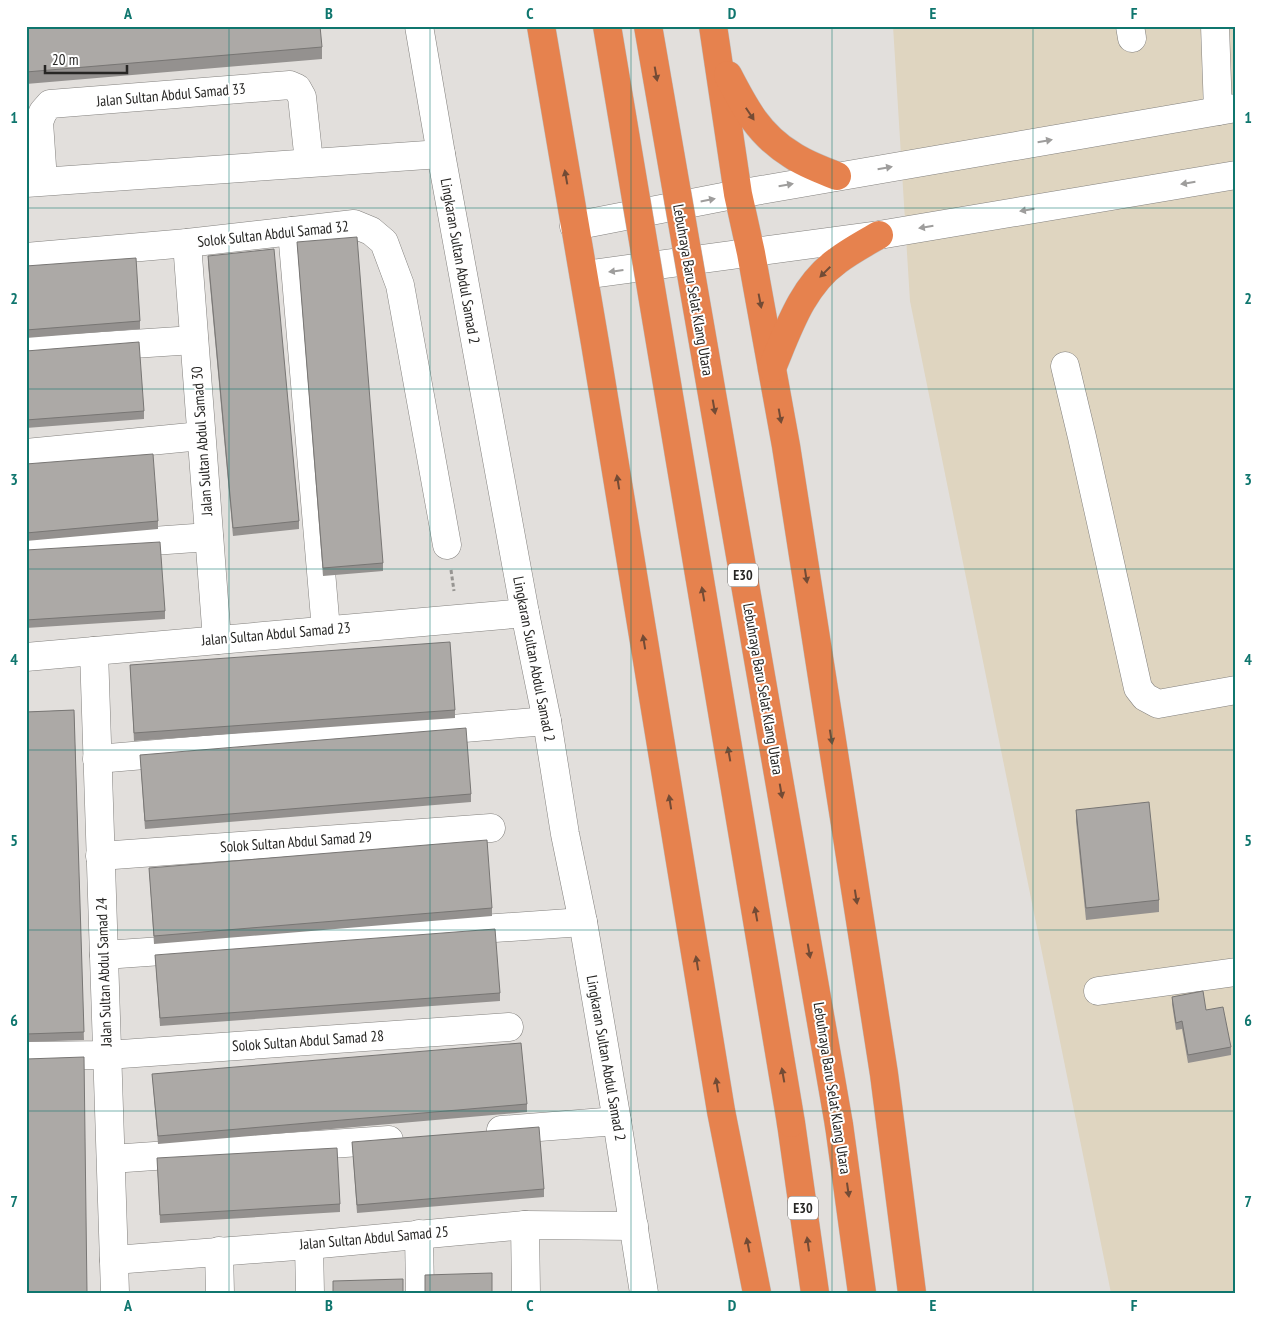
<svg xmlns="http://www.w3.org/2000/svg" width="1262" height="1319" viewBox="0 0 1262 1319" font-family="'PT Sans Narrow',sans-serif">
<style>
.industrial{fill:#dfd5c0}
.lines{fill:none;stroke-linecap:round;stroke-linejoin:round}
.minor-casing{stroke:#83817e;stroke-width:29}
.highway-casing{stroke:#bebebd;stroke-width:29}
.path{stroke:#979592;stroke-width:3;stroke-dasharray:4 2.5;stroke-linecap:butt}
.minor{stroke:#fff;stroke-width:28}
.highway{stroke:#e6824e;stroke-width:28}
.highway-bridge-casing{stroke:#bebebd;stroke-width:29;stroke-linecap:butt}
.highway-bridge{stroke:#e6824e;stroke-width:28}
.wall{fill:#94918f}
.building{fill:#aca9a6;stroke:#787674}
.oneway{fill:#734b35}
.oneway2{fill:#9e9d9c}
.grid{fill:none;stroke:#0f766e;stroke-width:1;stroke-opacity:0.55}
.labels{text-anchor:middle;stroke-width:4;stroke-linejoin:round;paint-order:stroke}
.shield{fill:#fff;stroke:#686766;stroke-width:1}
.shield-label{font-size:14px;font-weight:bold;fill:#272624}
.street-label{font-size:15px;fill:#272624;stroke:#fff}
.neatline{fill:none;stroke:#0f766e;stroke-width:2}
.grid-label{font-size:16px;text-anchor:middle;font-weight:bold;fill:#0f766e}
</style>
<rect width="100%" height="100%" fill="#e2dfdc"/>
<polygon class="industrial" points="893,26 1236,26 1236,1293 1111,1293 910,301"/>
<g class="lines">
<defs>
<g id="minor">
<polyline points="419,26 441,154 525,613 547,721 565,834 583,922 617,1121 644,1293"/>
<polyline points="1130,26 1132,38"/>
<polyline points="1215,26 1218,111"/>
<polyline points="43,181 39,122 43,112 50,104 290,85 297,88 302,97 309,162"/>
<polyline points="26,183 441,154"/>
<polyline points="574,226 738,194 1236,108"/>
<polyline points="292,231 326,630"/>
<polyline points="187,243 217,640"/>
<polyline points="26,257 187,243 354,224 371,231 384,242 400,285 447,545"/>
<polyline points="584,275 879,235 1236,175"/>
<polyline points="26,351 194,340"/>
<polyline points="1065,366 1082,437 1138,688 1145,697 1158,704 1236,690"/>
<polyline points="26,453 201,436"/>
<polyline points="26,550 209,537"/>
<polyline points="94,651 115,1293"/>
<polyline points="26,657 525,613"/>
<polyline points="97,759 547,721"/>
<polyline points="100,856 491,828"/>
<polyline points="104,955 583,922"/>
<polyline points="1098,991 1236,972"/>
<polyline points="26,1056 107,1055 509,1027"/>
<polyline points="501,1130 617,1121"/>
<polyline points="111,1159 389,1140"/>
<polyline points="525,1225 526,1293"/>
<polyline points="419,1234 420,1293"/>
<polyline points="309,1245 310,1293"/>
<polyline points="219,1251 220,1293"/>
<polyline points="114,1260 309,1245 525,1225 634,1226"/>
</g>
<g id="highway">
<polyline points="541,26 595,343 721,1111 757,1293"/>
<polyline points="713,26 738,194 751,253 786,446 884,1074 912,1293"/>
<path d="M 728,75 C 745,108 759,135 792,155 C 805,164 822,170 837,176"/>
<path d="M 772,368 C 788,330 802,286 837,261 C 850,251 865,243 879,235"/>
<polyline points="791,1123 815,1293"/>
<polyline points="839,1125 862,1293"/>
</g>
</defs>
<use href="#minor" class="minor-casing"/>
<use href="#highway" class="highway-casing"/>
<polyline class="path" points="451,570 454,591"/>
<use href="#minor" class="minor"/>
<use href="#highway" class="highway"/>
<defs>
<g id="highway-bridge">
<polyline points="607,26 791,1123"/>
<polyline points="648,26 839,1125"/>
</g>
</defs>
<use href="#highway-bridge" class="highway-bridge-casing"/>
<use href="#highway-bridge" class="highway-bridge"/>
</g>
<g class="wall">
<polygon points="26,26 322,47 322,59 26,84"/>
<polygon points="297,242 383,563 383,571 323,576"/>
<polygon points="208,256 299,521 299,529 233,536 208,264"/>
<polygon points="26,266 140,321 140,329 26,338"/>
<polygon points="26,351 144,411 144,419 26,428"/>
<polygon points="26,464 158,521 158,529 26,541"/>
<polygon points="26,550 165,611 165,619 26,628"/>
<polygon points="130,665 455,710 455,718 134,741"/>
<polygon points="74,710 84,1040 26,1042 26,712"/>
<polygon points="140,755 471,794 471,802 145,829"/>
<polygon points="1076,810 1159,900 1159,912 1086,920 1076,821"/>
<polygon points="149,868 492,908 492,916 154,944"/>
<polygon points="155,955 500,993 500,1001 160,1026"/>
<polygon points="1172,997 1206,1010 1231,1047 1231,1055 1188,1063 1182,1029 1176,1030 1172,1004"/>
<polygon points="152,1074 527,1104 527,1112 158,1144"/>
<polygon points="352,1142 544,1189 544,1197 357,1213"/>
<polygon points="157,1158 340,1204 340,1212 160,1223"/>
</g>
<g class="building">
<polygon points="26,26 320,26 322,47 26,72"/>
<polygon points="357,237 383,563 323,568 297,242"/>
<polygon points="274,249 299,521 233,528 208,256"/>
<polygon points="136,258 140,321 26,330 26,266"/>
<polygon points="139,342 144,411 26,420 26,351"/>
<polygon points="153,454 158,521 26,533 26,464"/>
<polygon points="160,542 165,611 26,620 26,550"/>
<polygon points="450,642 455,710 134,733 130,665"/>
<polygon points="74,710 84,1032 26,1034 26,712"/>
<polygon points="466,728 471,794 145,821 140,755"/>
<polygon points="1149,802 1159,900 1086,908 1076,810"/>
<polygon points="487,840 492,908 154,936 149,868"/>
<polygon points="495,929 500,993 160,1018 155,955"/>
<polygon points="1203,991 1206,1010 1223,1007 1231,1047 1188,1055 1182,1021 1176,1023 1172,997"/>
<polygon points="521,1043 527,1104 158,1136 152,1074"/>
<polygon points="84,1057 87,1293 26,1293 26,1059"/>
<polygon points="539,1127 544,1189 357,1205 352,1142"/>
<polygon points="337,1148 340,1204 160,1215 157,1158"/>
<polygon points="492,1273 492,1293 425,1293 425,1275"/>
<polygon points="403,1279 403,1293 333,1293 333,1281"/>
</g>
<defs><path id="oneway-solid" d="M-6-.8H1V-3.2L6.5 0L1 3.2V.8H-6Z" transform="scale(1.25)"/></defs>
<g class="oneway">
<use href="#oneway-solid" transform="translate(656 74) rotate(80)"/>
<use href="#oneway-solid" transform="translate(750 114) rotate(56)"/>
<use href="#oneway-solid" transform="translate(566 177) rotate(-100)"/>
<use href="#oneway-solid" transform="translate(825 272) rotate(135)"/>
<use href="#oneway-solid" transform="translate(760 301) rotate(79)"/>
<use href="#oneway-solid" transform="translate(714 407) rotate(80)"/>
<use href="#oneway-solid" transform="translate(780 416) rotate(80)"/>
<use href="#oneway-solid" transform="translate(618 482) rotate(-99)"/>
<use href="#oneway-solid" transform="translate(806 576) rotate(81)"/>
<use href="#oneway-solid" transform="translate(703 594) rotate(-100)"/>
<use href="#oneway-solid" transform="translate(644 642) rotate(-99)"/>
<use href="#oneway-solid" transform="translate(831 737) rotate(81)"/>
<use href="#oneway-solid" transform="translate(729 754) rotate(-100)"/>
<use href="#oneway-solid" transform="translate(781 791) rotate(80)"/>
<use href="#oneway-solid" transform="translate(670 802) rotate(-99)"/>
<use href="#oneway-solid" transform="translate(856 897) rotate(81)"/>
<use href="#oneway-solid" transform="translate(756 914) rotate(-100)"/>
<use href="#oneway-solid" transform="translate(809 951) rotate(80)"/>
<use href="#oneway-solid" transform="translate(697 963) rotate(-99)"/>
<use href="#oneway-solid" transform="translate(783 1075) rotate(-100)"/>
<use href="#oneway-solid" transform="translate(717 1085) rotate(-99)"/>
<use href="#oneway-solid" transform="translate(848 1190) rotate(82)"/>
<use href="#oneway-solid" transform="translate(808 1244) rotate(-98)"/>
<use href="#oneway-solid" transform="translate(748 1245) rotate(-101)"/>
</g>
<g class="oneway2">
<use href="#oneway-solid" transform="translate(1045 141) rotate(-10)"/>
<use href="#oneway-solid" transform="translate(885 168) rotate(-10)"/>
<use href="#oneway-solid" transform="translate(1188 183) rotate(171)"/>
<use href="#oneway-solid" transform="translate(786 185) rotate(-10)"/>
<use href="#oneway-solid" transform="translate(708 200) rotate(-11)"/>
<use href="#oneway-solid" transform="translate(1027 210) rotate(171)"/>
<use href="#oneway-solid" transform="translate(926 227) rotate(171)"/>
<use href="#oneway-solid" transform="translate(616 271) rotate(173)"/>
</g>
<path class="grid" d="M 229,26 L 229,1293M 430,26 L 430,1293M 631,26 L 631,1293M 832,26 L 832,1293M 1033,26 L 1033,1293M 26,208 L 1236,208M 26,389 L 1236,389M 26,569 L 1236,569M 26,750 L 1236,750M 26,930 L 1236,930M 26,1111 L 1236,1111"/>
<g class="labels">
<g class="shield">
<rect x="728" y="563.5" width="30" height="23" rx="4"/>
<rect x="788" y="1196.5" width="30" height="23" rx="4"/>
</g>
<g class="shield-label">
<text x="743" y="580">E30</text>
<text x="803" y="1213">E30</text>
</g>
<g class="street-label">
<text transform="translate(171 95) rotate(-5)" y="5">Jalan Sultan Abdul Samad 33</text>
<text transform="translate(273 234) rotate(-6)" y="5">Solok Sultan Abdul Samad 32</text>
<text transform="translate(460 261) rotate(80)" y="5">Lingkaran Sultan Abdul Samad 2</text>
<text transform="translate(693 290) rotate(80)" y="5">Lebuhraya Baru Selat Klang Utara</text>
<text transform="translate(202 441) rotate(-94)" y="5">Jalan Sultan Abdul Samad 30</text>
<text transform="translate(276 634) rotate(-5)" y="5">Jalan Sultan Abdul Samad 23</text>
<text transform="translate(534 659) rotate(79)" y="5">Lingkaran Sultan Abdul Samad 2</text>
<text transform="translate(763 689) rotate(80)" y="5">Lebuhraya Baru Selat Klang Utara</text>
<text transform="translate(296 842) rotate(-4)" y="5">Solok Sultan Abdul Samad 29</text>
<text transform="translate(104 972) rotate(-92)" y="5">Jalan Sultan Abdul Samad 24</text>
<text transform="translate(308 1041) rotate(-4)" y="5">Solok Sultan Abdul Samad 28</text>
<text transform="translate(606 1058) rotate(80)" y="5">Lingkaran Sultan Abdul Samad 2</text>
<text transform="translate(832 1088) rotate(81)" y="5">Lebuhraya Baru Selat Klang Utara</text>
<text transform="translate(374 1238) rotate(-5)" y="5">Jalan Sultan Abdul Samad 25</text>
</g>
</g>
<rect width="1262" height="1319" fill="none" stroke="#ffffff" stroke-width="55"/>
<path d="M45 65v8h82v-8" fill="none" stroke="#272624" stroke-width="2.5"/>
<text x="52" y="65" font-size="15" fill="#272624" stroke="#ffffff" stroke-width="4" paint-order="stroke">20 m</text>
<rect x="28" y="28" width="1206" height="1264" class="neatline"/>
<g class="grid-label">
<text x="128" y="19">A</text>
<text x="329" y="19">B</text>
<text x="530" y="19">C</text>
<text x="732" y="19">D</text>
<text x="933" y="19">E</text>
<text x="1134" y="19">F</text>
<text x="14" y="123">1</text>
<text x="1248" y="123">1</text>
<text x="14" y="304">2</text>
<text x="1248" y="304">2</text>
<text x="14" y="485">3</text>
<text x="1248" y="485">3</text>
<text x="14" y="665">4</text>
<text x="1248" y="665">4</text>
<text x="14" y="846">5</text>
<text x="1248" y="846">5</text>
<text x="14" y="1026">6</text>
<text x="1248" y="1026">6</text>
<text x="14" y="1207">7</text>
<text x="1248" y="1207">7</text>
<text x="128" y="1311">A</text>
<text x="329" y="1311">B</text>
<text x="530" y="1311">C</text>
<text x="732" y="1311">D</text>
<text x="933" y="1311">E</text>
<text x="1134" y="1311">F</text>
</g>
</svg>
